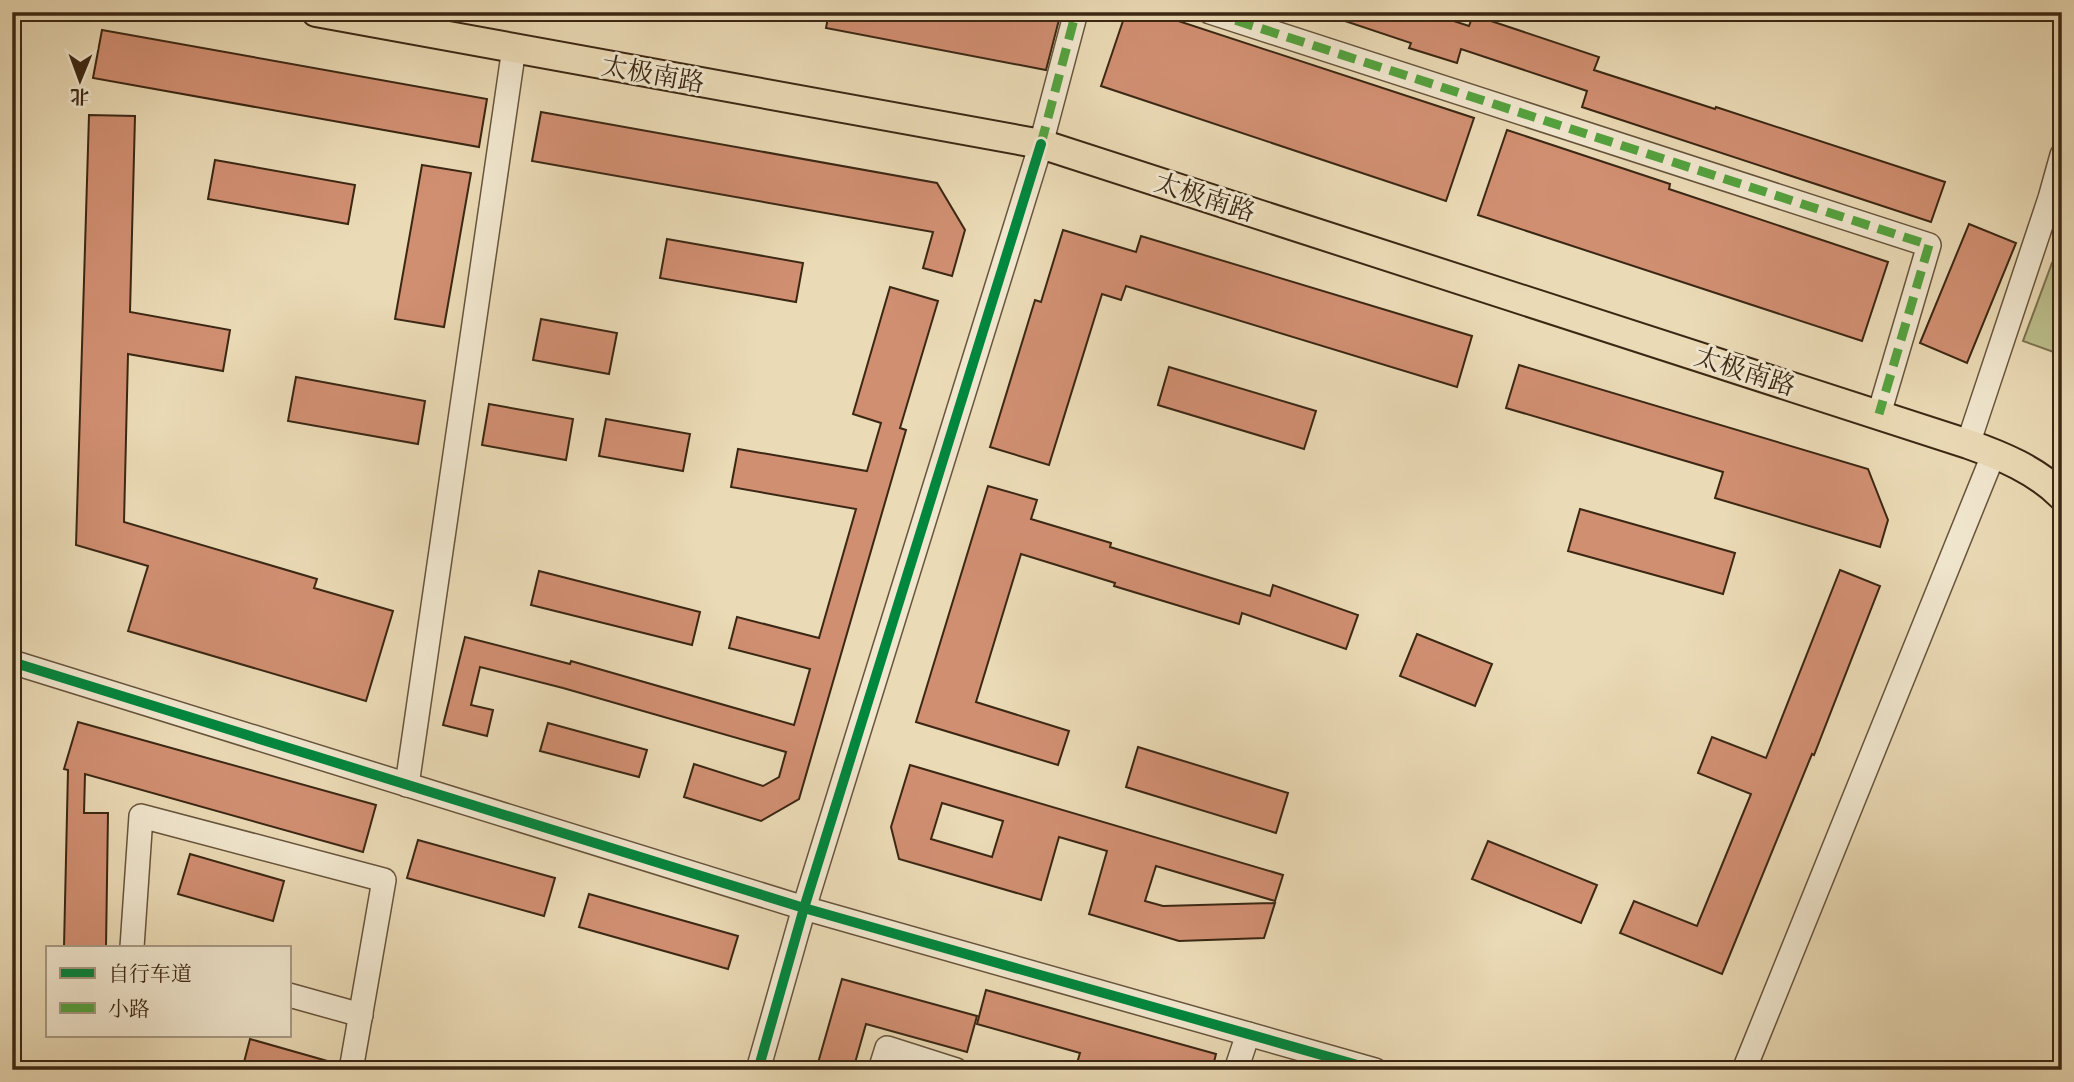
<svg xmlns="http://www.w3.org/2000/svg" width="2074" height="1082" viewBox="0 0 2074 1082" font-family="'IM FELL English','Noto Serif SC',serif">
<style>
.green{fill:#bbbe8b;stroke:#7b724f;stroke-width:2}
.building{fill:#d18f72;stroke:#3b2713;stroke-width:2;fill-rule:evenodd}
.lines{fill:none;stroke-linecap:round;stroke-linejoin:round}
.minor-casing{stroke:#67543c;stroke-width:26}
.major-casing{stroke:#3b2713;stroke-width:32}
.minor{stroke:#f1e7cf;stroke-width:23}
.major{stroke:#eadab5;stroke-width:28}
.quiet{stroke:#54a33f;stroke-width:9;stroke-dasharray:18 9;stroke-linecap:butt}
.cycleway-casing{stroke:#f1e7cf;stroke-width:15}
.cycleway{stroke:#00873e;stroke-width:10}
.labels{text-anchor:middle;stroke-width:6;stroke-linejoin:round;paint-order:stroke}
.street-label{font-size:26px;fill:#3b2713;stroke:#f1e7cf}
</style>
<rect width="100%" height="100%" fill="#eadab5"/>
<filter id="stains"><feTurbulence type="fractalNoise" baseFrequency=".00286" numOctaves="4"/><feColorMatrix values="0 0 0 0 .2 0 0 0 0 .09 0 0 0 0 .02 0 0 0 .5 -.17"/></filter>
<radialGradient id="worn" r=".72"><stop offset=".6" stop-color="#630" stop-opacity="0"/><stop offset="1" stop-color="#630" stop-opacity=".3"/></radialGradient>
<polygon class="green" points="2052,263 2062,266 2062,355 2023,341"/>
<g class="building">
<polygon points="829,12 1061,12 1046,70 826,28"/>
<polygon points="1126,12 1151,12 1474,118 1446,201 1101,86"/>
<polygon points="1327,12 1426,12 1469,26 1473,15 1599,57 1594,70 1715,109 1716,107 1945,182 1931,222 1582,107 1587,91 1461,49 1457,63 1409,48 1411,43 1327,15"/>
<polygon points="102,30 487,99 479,147 93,78"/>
<polygon points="541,112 937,183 965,230 952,276 923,268 933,232 532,161"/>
<polygon points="89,115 135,116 130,312 230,330 223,371 128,354 124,522 317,579 314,588 393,611 366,701 128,631 148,566 76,545"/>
<polygon points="1507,130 1670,184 1669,189 1888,262 1862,341 1478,215"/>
<polygon points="215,160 355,185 348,224 208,199"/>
<polygon points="422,165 471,173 444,327 395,319"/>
<polygon points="1969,224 2016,243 1967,363 1920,343"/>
<polygon points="1063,230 1136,252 1141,236 1472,336 1457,387 1126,286 1121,300 1102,294 1049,465 990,447 1035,300 1041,302"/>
<polygon points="667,239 803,263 796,302 660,278"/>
<polygon points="890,287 938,301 900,428 906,430 799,799 761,821 684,797 694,764 763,786 779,777 786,752 563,688 480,667 471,705 493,710 487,736 443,725 465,637 570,664 571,661 794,725 810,669 729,648 737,617 819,638 856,509 731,487 738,449 867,471 881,423 853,414"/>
<polygon points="541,319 617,333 609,374 533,360"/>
<polygon points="1519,365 1868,469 1888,520 1880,547 1715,498 1723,472 1506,408"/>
<polygon points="1169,367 1316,411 1304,449 1158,405"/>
<polygon points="296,377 425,401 418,444 288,421"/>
<polygon points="489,404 573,419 566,460 482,445"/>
<polygon points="606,419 690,434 683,471 599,456"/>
<polygon points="988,486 1037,500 1031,519 1111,543 1110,547 1270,596 1273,585 1358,615 1346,649 1242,613 1239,624 1114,586 1115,583 1021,554 976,702 1069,731 1058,765 916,722"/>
<polygon points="1580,509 1735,553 1723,594 1568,551"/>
<polygon points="1840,570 1880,586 1814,755 1812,754 1722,974 1620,933 1634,901 1697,926 1751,794 1698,773 1712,737 1766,758"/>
<polygon points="539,571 700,612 692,645 531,605"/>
<polygon points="1417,634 1492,664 1475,706 1400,676"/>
<polygon points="78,722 376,805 363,852 85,774 84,813 108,813 106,947 64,947 68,770 64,769"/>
<polygon points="548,723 647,750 639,777 540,751"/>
<polygon points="1138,747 1288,793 1276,833 1126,787"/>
<path d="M 910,765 L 1283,875 L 1275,901 L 1156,866 L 1145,901 L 1163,906 L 1275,903 L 1264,938 L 1179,941 L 1089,914 L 1107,851 L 1059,837 L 1041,900 L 899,859 L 891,827 ZM 942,803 L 1003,821 L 992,857 L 931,839 Z"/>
<polygon points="418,840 555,878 544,916 407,878"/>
<polygon points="1488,841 1597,885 1581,923 1472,879"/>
<polygon points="190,854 284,881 273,921 178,894"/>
<polygon points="589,894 738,936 728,969 579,927"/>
<polygon points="842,979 977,1016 967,1052 866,1024 853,1070 816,1070"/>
<polygon points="986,990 1216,1054 1212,1070 1075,1070 1080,1053 977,1024"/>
<polygon points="250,1039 338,1064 337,1070 242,1070"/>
</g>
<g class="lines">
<defs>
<g id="minor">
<polyline points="1210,12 1929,245 1879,414"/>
<polyline points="1968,444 2050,198 2062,155"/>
<polyline points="12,662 804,908 1375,1070"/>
<polyline points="407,785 514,48"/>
<polyline points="132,947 141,816 384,880 351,1070"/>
<polyline points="289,995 361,1015"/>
<polyline points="758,1070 804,908 1041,144 1076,12"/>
<polyline points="880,1070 887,1048 956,1070"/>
<polyline points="1236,1070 1248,1034"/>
<polyline points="1744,1070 1994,453"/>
</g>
<path id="major" d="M 316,12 L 1041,144 L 1968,444 C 2002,456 2036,470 2062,496"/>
</defs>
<use href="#minor" class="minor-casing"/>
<use href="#major" class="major-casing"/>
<use href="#minor" class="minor"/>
<use href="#major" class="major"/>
<g class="quiet">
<polyline points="1210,12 1929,245 1879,414"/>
<polyline points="1041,144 1076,12"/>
</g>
<defs>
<g id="cycleway">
<polyline points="12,662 804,908 1375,1070"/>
<polyline points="758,1070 804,908 1041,144"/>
</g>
</defs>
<use href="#cycleway" class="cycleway-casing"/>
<use href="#cycleway" class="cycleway"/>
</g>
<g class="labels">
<g class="street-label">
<text transform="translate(653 74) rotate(10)" y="9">太极南路</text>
<text transform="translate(1205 197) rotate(18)" y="9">太极南路</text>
<text transform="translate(1745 371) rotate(18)" y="9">太极南路</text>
</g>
</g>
<rect width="2074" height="1082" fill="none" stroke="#eadab5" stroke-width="42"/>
<rect x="14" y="14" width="2046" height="1054" fill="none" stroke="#3b2713" stroke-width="3.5"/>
<rect x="21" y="21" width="2032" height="1040" fill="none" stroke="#3b2713" stroke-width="2"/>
<rect x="46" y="946" width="245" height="91" fill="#f1e7cf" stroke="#a89a84" stroke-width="2"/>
<rect x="60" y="968" width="35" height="10" fill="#00873e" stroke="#a89a84" stroke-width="2"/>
<text x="108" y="981" font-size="21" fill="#3b2713">自行车道</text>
<rect x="60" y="1003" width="35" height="10" fill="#54a33f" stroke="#a89a84" stroke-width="2"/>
<text x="108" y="1016" font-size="21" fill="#3b2713">小路</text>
<g transform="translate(80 80) rotate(181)" stroke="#f1e7cf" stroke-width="5" paint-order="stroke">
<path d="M0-5L12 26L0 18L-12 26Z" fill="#3b2713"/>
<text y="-10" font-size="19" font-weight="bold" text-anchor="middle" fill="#3b2713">北</text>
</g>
<rect width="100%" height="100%" filter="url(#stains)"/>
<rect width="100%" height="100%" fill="url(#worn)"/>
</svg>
